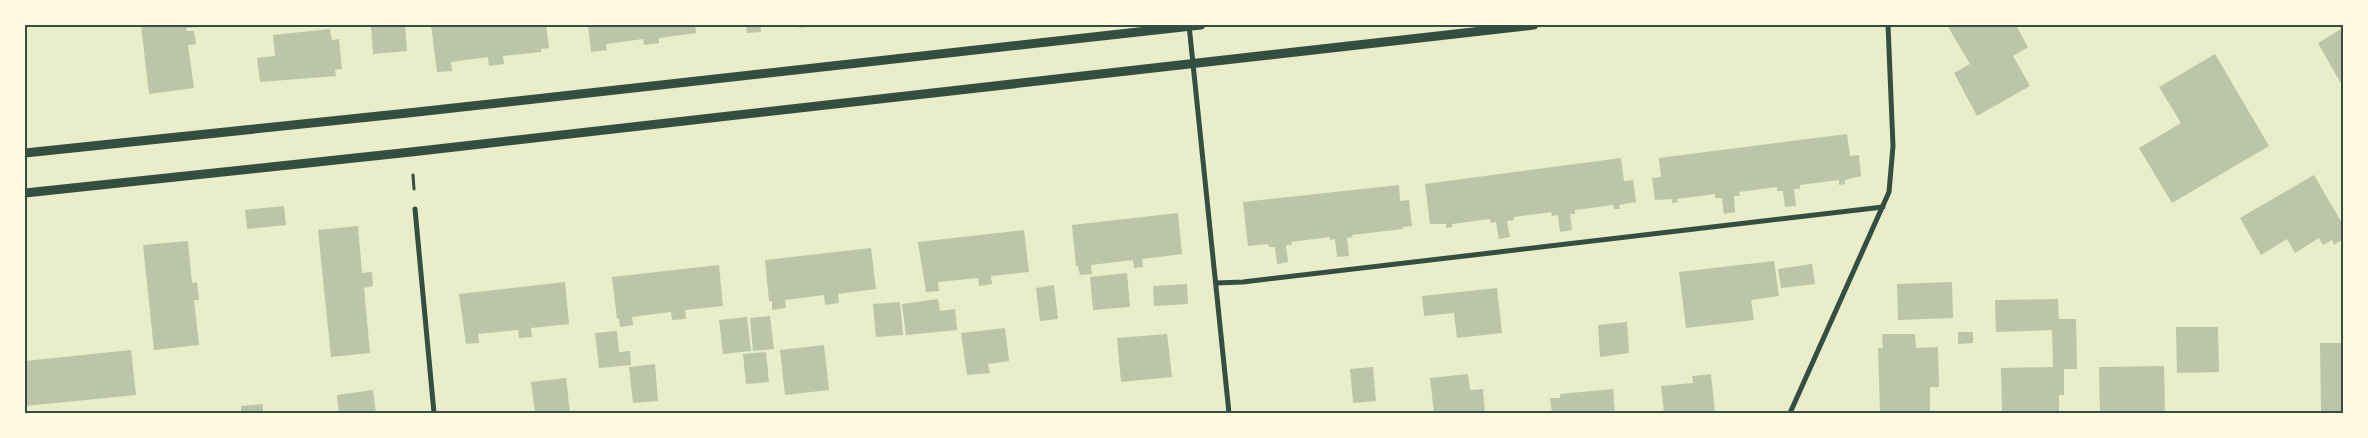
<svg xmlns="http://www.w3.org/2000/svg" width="2368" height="438" viewBox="0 0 2368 438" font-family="'Source Serif 4',serif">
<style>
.building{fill:#bcc5a7}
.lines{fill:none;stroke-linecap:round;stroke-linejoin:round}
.path{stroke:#344e41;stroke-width:3}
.minor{stroke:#344e41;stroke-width:5}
.tertiary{stroke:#344e41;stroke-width:9}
.neatline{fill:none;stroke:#344e41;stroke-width:2}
</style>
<rect width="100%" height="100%" fill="#e9edc9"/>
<g class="building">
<polygon points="141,25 198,25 198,27 186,28 187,31 194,31 196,44 188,45 194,88 149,94"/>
<polygon points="371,25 405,25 407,51 373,54"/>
<polygon points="431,25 546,25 549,48 541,49 541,52 503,56 504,64 489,66 488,57 451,62 452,71 437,72"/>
<polygon points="588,25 695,25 696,33 659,38 659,43 644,45 643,39 606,44 607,50 591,52"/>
<polygon points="746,25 760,25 761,32 747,33"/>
<polygon points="799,25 813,25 813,26 799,28"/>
<polygon points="1947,25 2016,25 2028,47 2013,56 2030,86 1977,116 1954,73 1970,64"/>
<polygon points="2343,28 2343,87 2318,43"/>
<polygon points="330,29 332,40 339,39 342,69 335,70 336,76 260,82 257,58 275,56 273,35"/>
<polygon points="2215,54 2269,146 2172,203 2139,148 2181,123 2159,87"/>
<polygon points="1847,134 1850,156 1859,155 1861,176 1845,180 1845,184 1839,185 1839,180 1800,185 1800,189 1794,189 1796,206 1785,207 1783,191 1777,191 1777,187 1739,192 1740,196 1734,196 1735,212 1724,214 1722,198 1715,198 1715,194 1677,199 1678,202 1672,203 1672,199 1655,200 1652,178 1661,177 1659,158"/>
<polygon points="1621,158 1624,181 1633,180 1636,202 1619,205 1620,209 1614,209 1613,205 1575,210 1575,214 1570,214 1572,230 1560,232 1558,215 1552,216 1551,212 1514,217 1514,220 1507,221 1510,237 1499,239 1496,222 1491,223 1490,219 1452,224 1452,227 1446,228 1446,224 1430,224 1425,184"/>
<polygon points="2314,175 2343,225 2343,239 2334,245 2332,240 2323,245 2319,238 2295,253 2287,239 2261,255 2240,218"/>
<polygon points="1399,185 1400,201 1409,200 1412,226 1403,227 1403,229 1352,235 1353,237 1347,238 1349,256 1337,257 1335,239 1330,240 1330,237 1291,242 1292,245 1286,245 1288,262 1277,264 1275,247 1269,247 1268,244 1248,246 1243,202"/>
<polygon points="284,206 286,225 247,229 245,210"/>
<polygon points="1178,213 1182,254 1142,259 1143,267 1134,268 1133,260 1091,265 1092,274 1080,275 1078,266 1076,266 1072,225"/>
<polygon points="358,226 362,273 372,272 373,286 364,288 370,353 331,357 318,230"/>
<polygon points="1024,230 1029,272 991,276 992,284 979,286 978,278 938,282 939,291 926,292 918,242"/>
<polygon points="188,241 192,283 197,282 199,300 194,300 199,345 154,350 143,245"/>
<polygon points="871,248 876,289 838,294 839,303 825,305 824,295 785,300 786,308 772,310 772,301 769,301 765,260"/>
<polygon points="1774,261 1779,296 1751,300 1754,320 1686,328 1679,272"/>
<polygon points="1812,264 1815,284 1781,288 1778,269"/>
<polygon points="719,265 723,306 685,310 686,319 672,320 671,312 632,317 633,325 620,327 619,318 617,319 612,277"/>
<polygon points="1127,273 1130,307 1093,310 1090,277"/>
<polygon points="565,282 569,324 531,328 532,337 519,338 518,330 478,334 479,343 466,344 459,294"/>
<polygon points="1952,282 1953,318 1898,320 1897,284"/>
<polygon points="1187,284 1188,304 1154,306 1153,286"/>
<polygon points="1054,285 1058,319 1040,321 1036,288"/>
<polygon points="1497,288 1502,333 1457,338 1454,313 1424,316 1422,296"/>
<polygon points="938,299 940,311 955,309 957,330 906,335 902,304"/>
<polygon points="2058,299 2059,319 2076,319 2077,369 2064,369 2064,395 2059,395 2059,413 2002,413 2001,368 2053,367 2052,330 1996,332 1995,300"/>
<polygon points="900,302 903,335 876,337 873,304"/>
<polygon points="770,316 774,349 753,351 750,318"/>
<polygon points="747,317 751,351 723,354 719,320"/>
<polygon points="1627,322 1629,353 1600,357 1598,325"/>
<polygon points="2176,327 2218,327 2219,372 2177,373"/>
<polygon points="1005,328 1009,361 988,364 990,373 967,375 961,333"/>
<polygon points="617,331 619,352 630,351 631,365 599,368 595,333"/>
<polygon points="1958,332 1973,332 1973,343 1958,344"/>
<polygon points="1167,334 1172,377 1121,382 1117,338"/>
<polygon points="1882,334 1915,334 1916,348 1938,347 1939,387 1930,387 1930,413 1880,413 1878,348 1883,348"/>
<polygon points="2320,343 2343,343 2343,411 2321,411"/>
<polygon points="824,345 829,390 785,395 780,350"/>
<polygon points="131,350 136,395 25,406 25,361"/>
<polygon points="766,352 769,382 746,384 743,354"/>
<polygon points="655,364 658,401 633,403 629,367"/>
<polygon points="2164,366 2165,413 2100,413 2099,367"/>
<polygon points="1373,367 1376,401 1353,403 1350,369"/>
<polygon points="1468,374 1470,390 1483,389 1485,413 1434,413 1430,378"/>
<polygon points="1711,374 1715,413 1664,413 1661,386 1693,383 1692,376"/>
<polygon points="566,378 570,413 535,413 531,382"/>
<polygon points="1613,389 1615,413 1552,413 1550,398 1560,398 1560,394"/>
<polygon points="373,390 376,413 339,413 337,395"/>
<polygon points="263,404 263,413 241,413 241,406"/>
</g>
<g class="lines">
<polyline class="path" points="413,175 414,189"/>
<g class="minor">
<polyline points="1189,25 1229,413"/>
<polyline points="415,209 434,413"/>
<polyline points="1216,283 1243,282 1883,207"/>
<polyline points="1790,413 1889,192 1893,146 1888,25"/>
</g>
<g class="tertiary">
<polyline points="25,153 408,113 1201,25"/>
<polyline points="25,193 411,152 1534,25"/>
</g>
</g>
<rect width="2368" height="438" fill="none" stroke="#fefae0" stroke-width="52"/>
<rect x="26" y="26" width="2316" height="386" class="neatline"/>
</svg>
